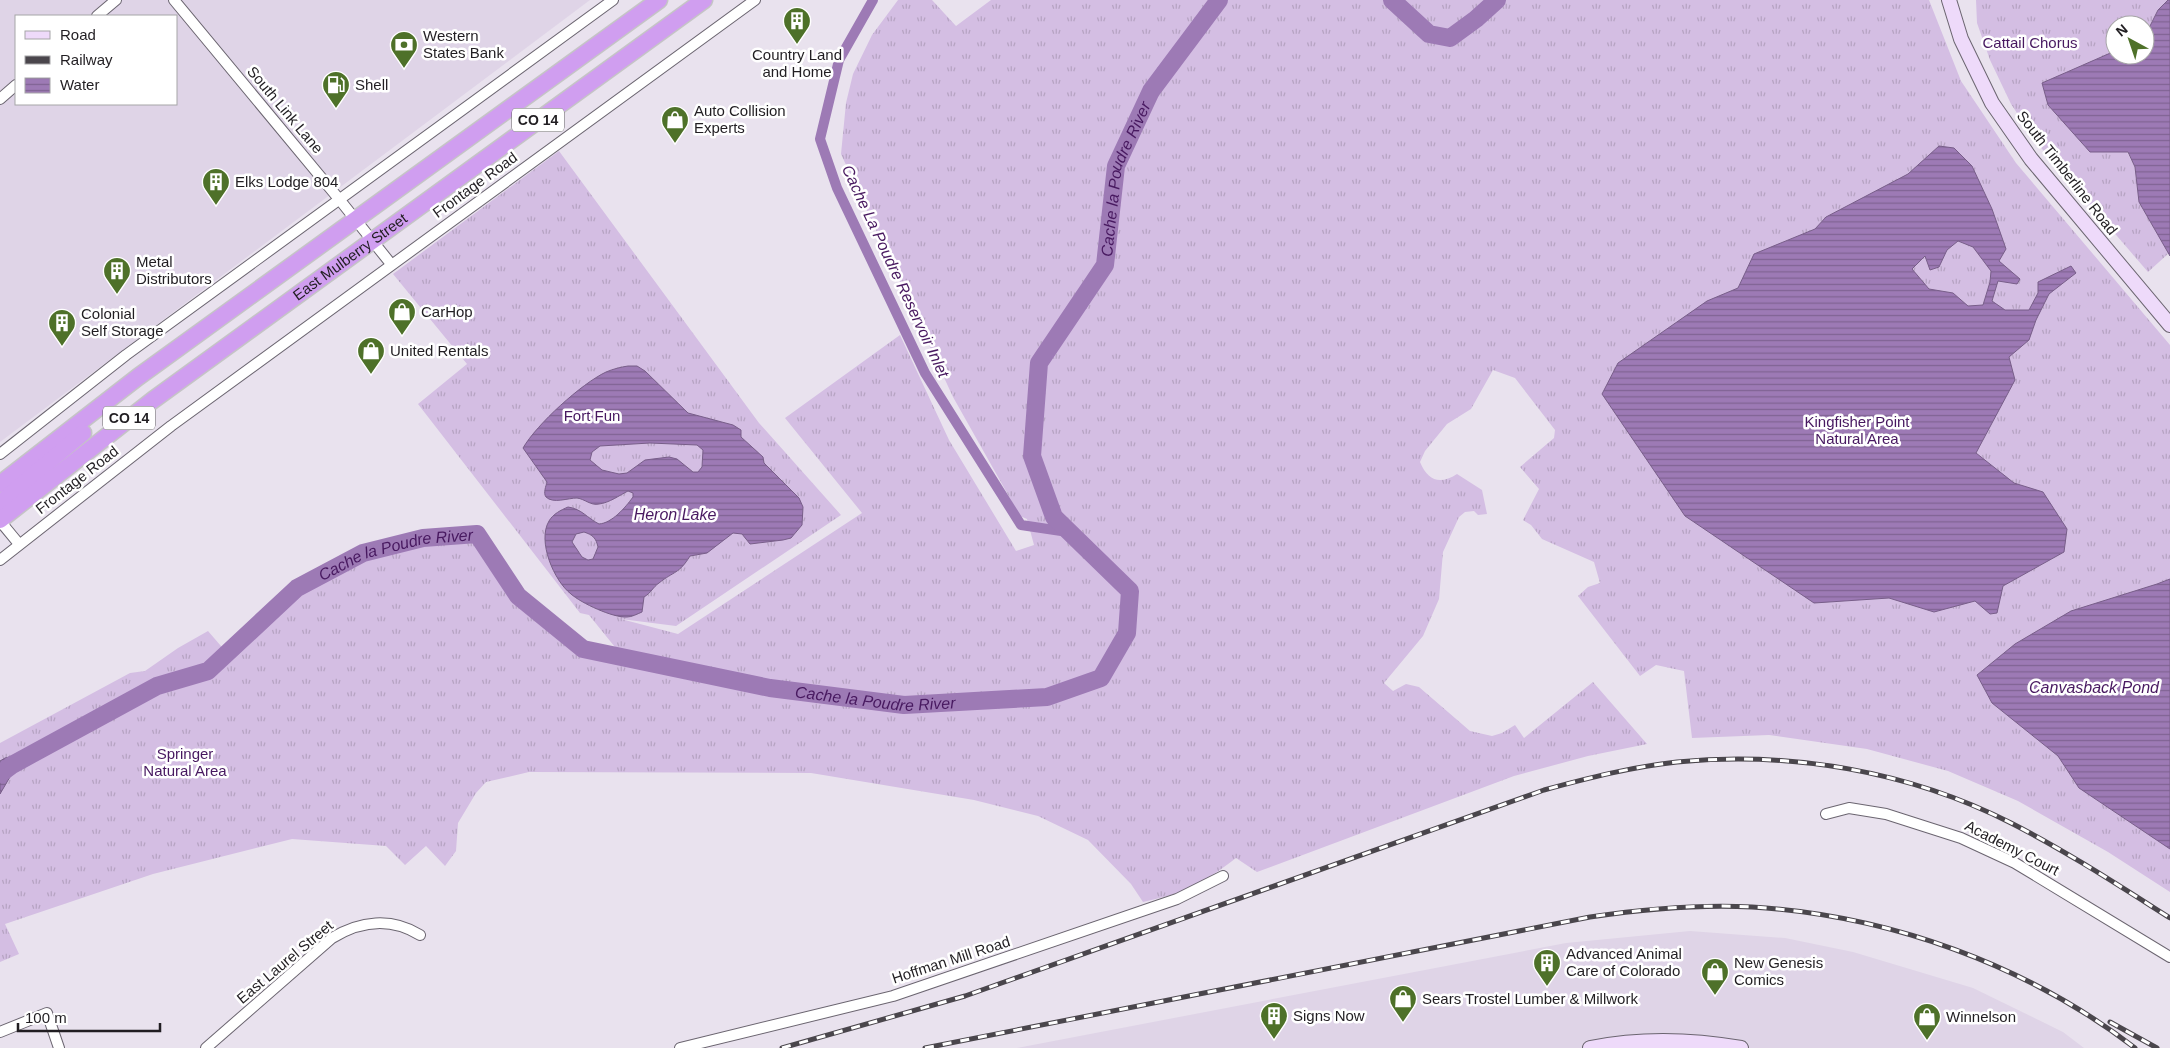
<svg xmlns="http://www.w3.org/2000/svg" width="2170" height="1048" viewBox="0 0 2170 1048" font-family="Helvetica,sans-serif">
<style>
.built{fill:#dfd4e7;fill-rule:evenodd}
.grass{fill:url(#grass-tufts)}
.water{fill:url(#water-rules);stroke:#785e89;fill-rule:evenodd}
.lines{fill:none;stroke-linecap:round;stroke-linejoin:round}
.canal{stroke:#9d7ab5;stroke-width:10}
.river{stroke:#9d7ab5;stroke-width:18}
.minor-casing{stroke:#6b6570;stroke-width:12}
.secondary-casing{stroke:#6b6570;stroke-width:16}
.trunk-casing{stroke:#c5c4c6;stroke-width:19}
.minor{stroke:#fff;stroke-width:10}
.secondary{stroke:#eedafa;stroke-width:14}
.trunk{stroke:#d09ef0;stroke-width:16}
.rail-casing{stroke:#4a464c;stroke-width:5}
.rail{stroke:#fff;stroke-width:3;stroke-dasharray:9;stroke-linecap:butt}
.labels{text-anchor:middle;stroke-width:5;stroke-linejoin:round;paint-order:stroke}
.shield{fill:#fff;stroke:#646264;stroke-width:1}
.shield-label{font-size:14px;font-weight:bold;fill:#211e22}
.poi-label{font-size:15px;fill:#211e22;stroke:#fff;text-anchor:start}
.park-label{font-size:15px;fill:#471860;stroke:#fff}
.street-label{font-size:15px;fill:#211e22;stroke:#fff}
.water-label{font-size:16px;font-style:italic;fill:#481960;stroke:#fff}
</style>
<defs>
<pattern id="grass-tufts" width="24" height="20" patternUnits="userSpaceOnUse" patternTransform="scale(1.25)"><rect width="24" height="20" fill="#d4bee3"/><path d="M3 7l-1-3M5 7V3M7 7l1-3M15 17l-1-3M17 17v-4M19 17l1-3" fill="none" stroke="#b6a3c2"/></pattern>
<pattern id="water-rules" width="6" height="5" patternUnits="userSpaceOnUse" patternTransform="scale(1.25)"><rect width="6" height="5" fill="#9d7ab5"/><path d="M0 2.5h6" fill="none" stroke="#806393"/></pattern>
</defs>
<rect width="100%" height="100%" fill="#e9e2ee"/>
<g class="built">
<path d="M 0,0 L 590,0 L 0,442 ZM 16,16 L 176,16 L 176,104 L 16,104 Z"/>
<polygon points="1690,931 1785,938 1853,952 1973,988 2063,1032 2084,1048 1017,1048 1566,943"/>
</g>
<g class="grass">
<path d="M 898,0 L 932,0 L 956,26 L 991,0 L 1929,0 L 1961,81 L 2016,163 L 2170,345 L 2170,892 L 2108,852 L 2018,801 L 1948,771 L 1867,749 L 1769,735 L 1692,738 L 1684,671 L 1656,665 L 1640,676 L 1578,596 L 1588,587 L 1600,583 L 1594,562 L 1542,539 L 1531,525 L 1523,520 L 1539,489 L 1520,467 L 1554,438 L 1555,430 L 1515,378 L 1493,370 L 1471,409 L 1447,424 L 1425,451 L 1420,462 C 1428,481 1440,485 1457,474 L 1482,490 L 1487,514 L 1478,515 L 1474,511 L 1465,512 L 1459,517 L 1443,552 L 1439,599 L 1423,636 L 1384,683 L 1393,691 L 1406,684 L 1419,687 L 1470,731 L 1492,736 L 1502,733 L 1515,725 L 1524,738 L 1593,682 L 1647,744 L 1588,756 L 1514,776 L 1257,872 L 1236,858 C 1202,884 1185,893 1143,902 L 1131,884 L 1088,840 L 1038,816 L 974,800 L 811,773 L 529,772 L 486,782 L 476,793 L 458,823 L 456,851 L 445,866 L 426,846 L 405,865 L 386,846 L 292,839 L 153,874 L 5,924 L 19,954 L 0,962 L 0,743 L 130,673 L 145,671 L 178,648 L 208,631 L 227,653 L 297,588 L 363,553 L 423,538 L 477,534 L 518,596 L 583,649 L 623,657 L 589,615 L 580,613 L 418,404 L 467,364 L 393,274 L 559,151 L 759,423 L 841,515 L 676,626 L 621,619 L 678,634 L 862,513 L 785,418 L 900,335 L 949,440 L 1016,551 L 1034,545 L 1027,519 L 1020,516 L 953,397 L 841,154 L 846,103 L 853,74 L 872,35 Z"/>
<polygon points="1976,0 2168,0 2158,10 2148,30 2145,31 2145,25 2115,25 2115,51 2042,84 2127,152 2135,167 2139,202 2169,253 2148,272 2037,143 2011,104 1990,60 1977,23"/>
</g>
<g class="water">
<polygon points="2168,0 2170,0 2170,256 2139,202 2135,167 2128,152 2090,152 2048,105 2042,83 2115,51 2115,55 2145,55 2145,31 2148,30 2158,10"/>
<path d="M 1939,146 L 1954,148 L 1972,166 L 1992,209 L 2006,249 L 1999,261 L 2020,279 L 2017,284 L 1998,281 L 1992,301 L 2005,310 L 2029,310 L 2038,293 L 2038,282 L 2071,266 L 2076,273 L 2049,294 L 2036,320 L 2029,340 L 2009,357 L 2015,380 L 1976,453 L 2014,483 L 2043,492 L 2067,529 L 2064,552 L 2003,586 L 1997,613 L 1990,614 L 1975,601 L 1934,612 L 1889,598 L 1814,603 L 1685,516 L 1602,394 L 1618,363 L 1707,301 L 1738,288 L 1754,254 L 1815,229 L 1826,217 L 1908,174 ZM 1958,241 L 1973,247 L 1991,271 L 1990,282 L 1983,305 L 1968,306 L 1953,293 L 1929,289 L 1912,269 L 1925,256 L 1930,270 L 1939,267 L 1947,250 Z"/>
<path d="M 628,366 L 637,366 L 645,371 L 688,413 L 733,425 L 741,430 L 741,437 L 763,457 L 764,463 L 799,498 L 803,507 L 802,525 L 791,538 L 783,540 L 750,544 L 742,534 L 733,533 L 707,553 L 690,556 C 679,574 674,571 659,583 C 653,587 651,593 644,597 L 642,612 C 637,614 632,617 627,617 C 613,618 581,603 571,594 C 554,581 537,541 549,521 C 553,514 561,510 568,507 C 582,509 587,518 599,524 C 612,523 625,508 633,497 L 633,493 L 628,491 C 620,495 609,503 599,504 C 591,506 585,499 577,498 C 568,498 553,504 546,497 C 543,493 546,486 547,482 L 523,448 C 537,424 581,384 606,372 C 613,369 621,367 628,366 ZM 650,443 L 697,445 L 703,450 L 702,467 L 698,472 L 693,472 L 677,459 L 669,457 L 645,460 L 627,473 L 619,474 L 602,470 L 590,460 L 592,452 L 600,446 ZM 584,532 C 593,535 596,538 598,547 L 593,559 L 588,560 L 582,557 L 572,542 L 576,534 Z"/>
<polygon points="2170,579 2170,849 2079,788 2058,756 1992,703 1977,675 2015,644 2071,611 2157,584"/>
<polygon points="36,751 14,770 0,794 0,761 5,758"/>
</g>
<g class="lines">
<polyline class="canal" points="873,0 839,60 820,139 837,188 925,373 1021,525 1068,532"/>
<g class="river">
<polyline points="1392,0 1429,34 1450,38 1476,19 1497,0"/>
<path id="s1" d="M 0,774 L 12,765 L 157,686 L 208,671 L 297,588 L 363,553 L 423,538 L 477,534 L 518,596 L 583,649 L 770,688 L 904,705 L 1047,697 L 1101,678 L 1127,633 L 1130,591 L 1054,517 L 1032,456 L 1039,363 L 1105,265 L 1116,166 L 1151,91 L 1219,0"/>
</g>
<defs>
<g id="minor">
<polyline points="174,0 339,199 391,264"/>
<polyline points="97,16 116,0"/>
<polyline points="0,99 16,85"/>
<polyline points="0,454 126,355 613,0"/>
<polyline points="0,521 19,544"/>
<polyline points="0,560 171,426 755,0"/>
<polyline points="1826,814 1849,808 1886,814 1961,838 2015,863 2170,957"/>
<polyline points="0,1032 47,1013 59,1048"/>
<path d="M 206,1048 L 332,938 C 360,921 391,917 420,935"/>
<polyline points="680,1048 893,996 1177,899 1223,876"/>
</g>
<g id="secondary">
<polyline points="1949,0 1961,39 1992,103 2031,159 2170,325"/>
<path d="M 1590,1048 C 1640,1038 1690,1039 1741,1048"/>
</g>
<g id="trunk">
<polyline points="0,484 138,377 659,0"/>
<polyline points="0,507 5,499 83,433"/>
<path id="s2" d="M 0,520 L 153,400 L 704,0"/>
</g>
</defs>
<use href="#minor" class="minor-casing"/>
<use href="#secondary" class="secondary-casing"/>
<use href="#trunk" class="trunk-casing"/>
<use href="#minor" class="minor"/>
<use href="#secondary" class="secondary"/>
<use href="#trunk" class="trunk"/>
<defs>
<g id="rail">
<polyline points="2110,1022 2157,1048"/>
<path d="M 782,1048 L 965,996 L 1544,790 C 1588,778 1631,767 1677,762 C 1791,751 1909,771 2011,823 C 2066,851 2118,885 2170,918"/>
<path d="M 925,1048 L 1590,917 C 1644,909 1697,904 1752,907 C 1889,915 2027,965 2135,1048"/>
</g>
</defs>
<use href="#rail" class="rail-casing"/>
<use href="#rail" class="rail"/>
</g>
<defs>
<symbol id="building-pin" viewBox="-11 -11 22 30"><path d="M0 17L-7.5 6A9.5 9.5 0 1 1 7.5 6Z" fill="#4e7129" stroke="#fff"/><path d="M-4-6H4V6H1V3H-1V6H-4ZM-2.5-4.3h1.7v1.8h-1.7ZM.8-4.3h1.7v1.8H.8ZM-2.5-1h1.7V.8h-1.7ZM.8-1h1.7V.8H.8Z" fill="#fff"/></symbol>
<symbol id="bank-pin" viewBox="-11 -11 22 30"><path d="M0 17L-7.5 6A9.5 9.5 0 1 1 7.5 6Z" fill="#4e7129" stroke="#fff"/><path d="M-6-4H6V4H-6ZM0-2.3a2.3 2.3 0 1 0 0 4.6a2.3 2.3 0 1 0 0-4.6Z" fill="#fff"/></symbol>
<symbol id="fuel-pin" viewBox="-11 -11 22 30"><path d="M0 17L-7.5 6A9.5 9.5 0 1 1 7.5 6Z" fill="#4e7129" stroke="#fff"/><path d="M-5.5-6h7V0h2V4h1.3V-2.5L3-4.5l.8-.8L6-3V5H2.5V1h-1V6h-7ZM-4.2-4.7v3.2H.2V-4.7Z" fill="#fff"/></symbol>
<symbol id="shop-pin" viewBox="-11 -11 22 30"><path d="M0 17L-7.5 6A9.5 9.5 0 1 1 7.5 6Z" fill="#4e7129" stroke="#fff"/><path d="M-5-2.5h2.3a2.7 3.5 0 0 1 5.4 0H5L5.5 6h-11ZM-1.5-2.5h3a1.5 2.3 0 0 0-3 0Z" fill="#fff"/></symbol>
</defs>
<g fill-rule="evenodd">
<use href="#building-pin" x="781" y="5" width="32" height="43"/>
<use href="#bank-pin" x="388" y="29" width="32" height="43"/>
<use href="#fuel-pin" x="320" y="69" width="32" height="43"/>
<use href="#shop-pin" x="659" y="104" width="32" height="43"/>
<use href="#building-pin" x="200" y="166" width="32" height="43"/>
<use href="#building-pin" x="101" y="255" width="32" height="43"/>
<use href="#shop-pin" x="386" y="296" width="32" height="43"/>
<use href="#building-pin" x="46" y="307" width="32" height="43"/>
<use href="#shop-pin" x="355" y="335" width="32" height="43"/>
<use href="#building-pin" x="1531" y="947" width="32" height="43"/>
<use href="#shop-pin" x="1699" y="956" width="32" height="43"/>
<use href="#shop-pin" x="1387" y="983" width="32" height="43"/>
<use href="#building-pin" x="1258" y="1000" width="32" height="43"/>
<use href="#shop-pin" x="1911" y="1001" width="32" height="43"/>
</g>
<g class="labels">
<g class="shield">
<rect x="512" y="108.5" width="52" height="23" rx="4"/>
<rect x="103" y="406.5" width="52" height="23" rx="4"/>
</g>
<g class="shield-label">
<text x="538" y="125">CO 14</text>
<text x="129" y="423">CO 14</text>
</g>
<g class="poi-label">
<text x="423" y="41">Western<tspan x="423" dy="17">States Bank</tspan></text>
<text x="797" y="60" text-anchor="middle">Country Land<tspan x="797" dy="17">and Home</tspan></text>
<text x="355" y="90">Shell</text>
<text x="694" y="116">Auto Collision<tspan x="694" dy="17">Experts</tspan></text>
<text x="235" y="187">Elks Lodge 804</text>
<text x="136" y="267">Metal<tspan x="136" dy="17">Distributors</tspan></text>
<text x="421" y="317">CarHop</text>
<text x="81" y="319">Colonial<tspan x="81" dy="17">Self Storage</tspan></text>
<text x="390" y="356">United Rentals</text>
<text x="1566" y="959">Advanced Animal<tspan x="1566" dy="17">Care of Colorado</tspan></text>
<text x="1734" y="968">New Genesis<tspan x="1734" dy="17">Comics</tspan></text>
<text x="1422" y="1004">Sears Trostel Lumber &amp; Millwork</text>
<text x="1293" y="1021">Signs Now</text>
<text x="1946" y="1022">Winnelson</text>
</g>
<g class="park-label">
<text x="2030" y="48">Cattail Chorus</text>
<text x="592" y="421">Fort Fun</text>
<text x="1857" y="427">Kingfisher Point<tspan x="1857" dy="17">Natural Area</tspan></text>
<text x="185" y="759">Springer<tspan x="185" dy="17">Natural Area</tspan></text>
</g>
<g class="street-label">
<text transform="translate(285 110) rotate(50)" y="5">South Link Lane</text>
<text transform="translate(2067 173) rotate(52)" y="5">South Timberline Road</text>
<text transform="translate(475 185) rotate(-36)" y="5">Frontage Road</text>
<text dy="5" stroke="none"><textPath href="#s2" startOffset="438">East Mulberry Street</textPath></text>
<text transform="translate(77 480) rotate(-38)" y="5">Frontage Road</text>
<text transform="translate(2012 848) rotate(27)" y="5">Academy Court</text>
<text transform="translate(951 960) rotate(-18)" y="5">Hoffman Mill Road</text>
<text transform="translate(285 962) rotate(-40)" y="5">East Laurel Street</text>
</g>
<g class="water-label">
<text dy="6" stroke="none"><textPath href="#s1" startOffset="1796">Cache la Poudre River</textPath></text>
<text transform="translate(896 271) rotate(65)" y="6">Cache La Poudre Reservoir Inlet</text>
<text x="675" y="520">Heron Lake</text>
<text dy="6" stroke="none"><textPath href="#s1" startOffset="461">Cache la Poudre River</textPath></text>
<text x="2094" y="693">Canvasback Pond</text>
<text dy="6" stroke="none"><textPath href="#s1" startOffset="1001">Cache la Poudre River</textPath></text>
</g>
</g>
<rect x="15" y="15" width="162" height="90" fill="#ffffff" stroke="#a6a5a7"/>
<rect x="25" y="31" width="25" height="8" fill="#eedafa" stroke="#a6a5a7"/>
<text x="60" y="40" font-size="15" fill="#211e22">Road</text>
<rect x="25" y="56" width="25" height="8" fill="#4a464c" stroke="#a6a5a7"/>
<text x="60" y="65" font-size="15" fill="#211e22">Railway</text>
<rect x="25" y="78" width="25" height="15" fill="url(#water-rules)" stroke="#a6a5a7"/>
<text x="60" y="90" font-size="15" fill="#211e22">Water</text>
<g transform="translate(2130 40) rotate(320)"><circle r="24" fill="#ffffff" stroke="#a6a5a7"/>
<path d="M0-4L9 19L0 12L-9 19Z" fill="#4e7129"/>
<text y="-8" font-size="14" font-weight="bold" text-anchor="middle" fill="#211e22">N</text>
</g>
<path d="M18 1023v8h142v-8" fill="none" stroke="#211e22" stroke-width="2.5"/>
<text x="25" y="1023" font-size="15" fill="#211e22" stroke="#ffffff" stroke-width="4" paint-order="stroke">100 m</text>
</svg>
